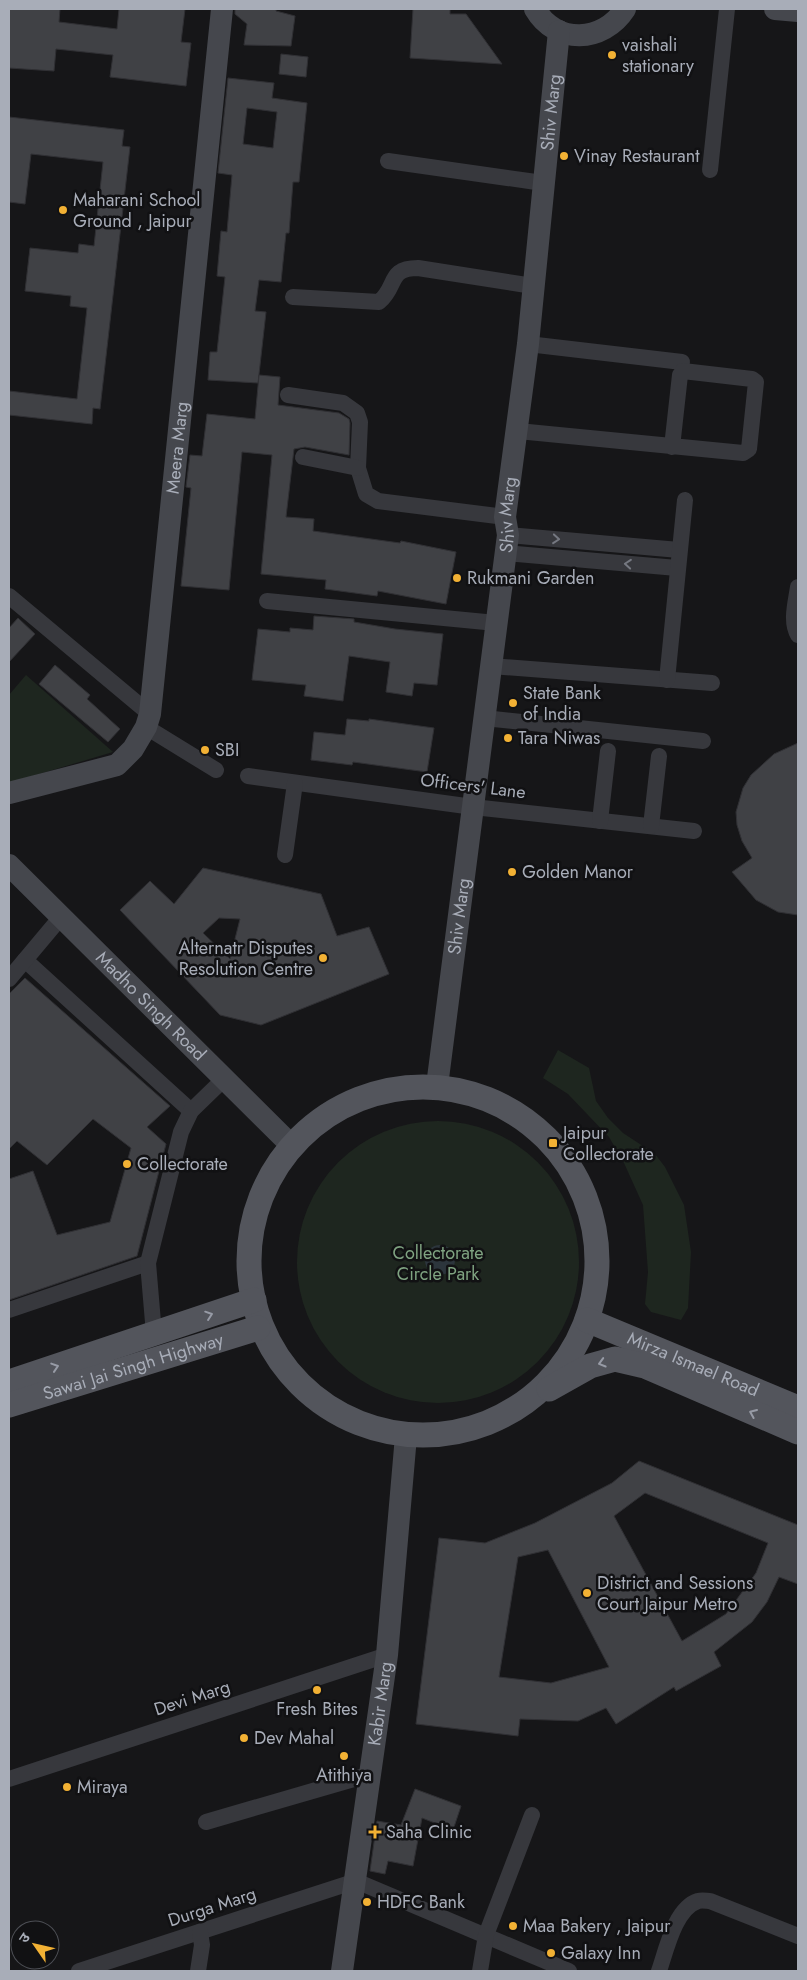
<svg xmlns="http://www.w3.org/2000/svg" width="807" height="1980" viewBox="0 0 807 1980" font-family="Jost,'Noto Sans Devanagari',sans-serif">
<style>
.green{fill:#1e261f}
.water{fill:#2c353c}
.building{fill:#404145;stroke:#303034;fill-rule:evenodd}
.lines{fill:none;stroke-linecap:round;stroke-linejoin:round}
.street{stroke:#37383d;stroke-width:16}
.secondary{stroke:#45474d;stroke-width:22}
.primary{stroke:#53555c;stroke-width:25}
.oneway{stroke:#757881}
.oneway2{stroke:#979ba6}
.poi-dot{fill:#f2b134;stroke:#111113;stroke-width:2}
.labels{text-anchor:middle;stroke-width:5;stroke-linejoin:round;paint-order:stroke}
.poi-label{font-size:18px;fill:#a8adb8;stroke:#111113;text-anchor:start}
.street-label{font-size:18px;fill:#a8adb8;stroke:#111113}
.park-label{font-size:18px;fill:#7fa381;stroke:#111113}
</style>
<rect width="100%" height="100%" fill="#161618"/>
<g class="green">
<polygon points="26,675 113,752 9,783 9,695"/>
<polygon points="558,1050 589,1068 596,1101 608,1118 623,1133 655,1154 665,1167 684,1205 691,1252 688,1308 681,1320 651,1312 645,1304 648,1272 643,1205 624,1163 609,1137 568,1094 543,1078"/>
<circle cx="438" cy="1262" r="141"/>
</g>
<circle class="water" cx="440" cy="1260" r="15"/>
<g class="building">
<polygon points="9,9 60,9 59,22 117,29 119,9 185,9 181,42 191,43 186,86 110,77 113,55 56,49 54,71 9,68"/>
<polygon points="235,9 276,9 276,11 295,16 291,46 244,45 247,24 235,14"/>
<polygon points="413,9 450,9 450,14 466,14 502,64 410,58"/>
<polygon points="281,54 308,57 306,77 279,74"/>
<path d="M 228,78 L 274,83 L 272,98 L 307,103 L 299,182 L 293,182 L 289,233 L 286,233 L 281,282 L 259,280 L 255,311 L 266,312 L 258,383 L 208,380 L 210,352 L 217,352 L 225,277 L 217,276 L 221,231 L 227,232 L 232,175 L 218,173 ZM 247,108 L 277,112 L 273,148 L 243,144 Z"/>
<polygon points="9,117 124,130 122,146 130,147 100,409 93,408 92,424 9,415 9,391 77,399 87,308 70,306 71,296 25,291 30,248 78,253 79,244 94,246 103,162 31,154 25,204 9,202"/>
<polygon points="259,375 280,377 278,405 339,413 349,419 350,423 349,455 305,447 294,449 286,517 314,519 313,531 400,543 401,541 456,552 446,604 378,591 377,596 325,589 326,580 261,574 272,455 242,452 229,590 181,586 191,488 186,487 190,455 202,456 207,414 255,419"/>
<polygon points="314,616 354,619 354,622 395,629 443,634 437,685 414,683 412,696 386,692 390,662 349,656 343,701 304,696 306,685 252,680 258,629 290,632 290,628 313,630"/>
<polygon points="18,618 35,634 9,662 9,628"/>
<polygon points="55,665 90,695 87,699 120,729 108,742 39,684"/>
<polygon points="347,719 369,721 369,719 434,728 427,772 353,762 352,765 311,760 314,732 345,735"/>
<polygon points="798,743 798,915 778,912 756,900 732,872 752,858 742,841 737,825 736,812 743,788 751,775 774,754"/>
<path d="M 203,868 L 321,894 L 337,936 L 369,927 L 389,974 L 261,1025 L 220,1015 L 120,910 L 150,881 L 174,904 ZM 219,918 L 240,919 L 230,959 L 203,933 Z"/>
<polygon points="25,978 170,1106 147,1127 166,1144 137,1256 9,1300 9,1179 33,1171 57,1235 110,1222 131,1148 93,1119 47,1165 17,1141 9,1149 9,994"/>
<path d="M 639,1461 L 798,1525 L 798,1584 L 779,1577 L 767,1602 L 752,1622 L 714,1652 L 721,1666 L 676,1691 L 674,1687 L 616,1724 L 606,1708 L 578,1721 L 520,1719 L 518,1736 L 416,1724 L 439,1538 L 485,1543 L 535,1523 L 612,1483 ZM 645,1493 L 768,1543 L 756,1573 L 726,1614 L 682,1641 L 614,1516 ZM 548,1550 L 609,1667 L 551,1683 L 499,1677 L 518,1557 Z"/>
<polygon points="415,1789 461,1806 453,1830 422,1818 413,1866 388,1861 385,1874 370,1871 377,1821 401,1825"/>
</g>
<g class="lines">
<g class="street">
<polyline points="388,161 543,183"/>
<polyline points="710,170 727,9"/>
<path d="M 293,297 L 379,302 C 398,286 387,268 418,268 L 533,286"/>
<polyline points="528,344 682,362"/>
<polyline points="288,395 343,403 357,413 360,422 358,468 366,494 378,501 505,517"/>
<polyline points="518,431 743,453 749,449 756,382 752,379 683,371 680,375 672,447"/>
<polyline points="303,457 358,468"/>
<polyline points="508,535 679,550"/>
<polyline points="505,553 677,568"/>
<path d="M 798,587 C 796,601 790,622 798,635"/>
<polyline points="9,596 150,714"/>
<polyline points="267,601 496,623"/>
<polyline points="491,666 712,683"/>
<polyline points="667,680 685,500"/>
<polyline points="484,718 703,741"/>
<polyline points="146,727 216,770"/>
<polyline points="248,776 473,807 694,831"/>
<polyline points="600,821 608,751"/>
<polyline points="651,826 659,756"/>
<polyline points="285,855 295,783"/>
<polyline points="25,960 191,1111"/>
<polyline points="9,979 61,917"/>
<polyline points="9,1310 148,1263"/>
<polyline points="154,1334 148,1263 181,1132 191,1111 224,1079"/>
<polyline points="9,1779 387,1655"/>
<polyline points="206,1822 371,1774"/>
<polyline points="79,1971 356,1881 569,1971"/>
<polyline points="198,1971 202,1945 200,1932"/>
<polyline points="480,1971 486,1935 532,1815"/>
<path d="M 659,1971 C 666,1951 675,1908 698,1901 C 702,1900 707,1901 710,1901 L 798,1936"/>
</g>
<g class="secondary">
<path d="M 535,9 C 556,45 603,43 625,9"/>
<polyline points="775,9 798,11"/>
<path id="s1" d="M 9,793 L 117,765 L 133,749 L 146,727 L 150,714 L 222,9"/>
<path id="s2" d="M 9,865 L 292,1146"/>
<path id="s3" d="M 437,1086 L 508,535 L 505,517 L 528,344 L 559,31"/>
<path id="s4" d="M 342,1971 L 387,1655 L 406,1436"/>
</g>
<g class="primary">
<circle cx="423" cy="1261" r="174"/>
<path id="s5" d="M 587,1320 L 798,1408"/>
<polyline points="9,1382 254,1300"/>
<polyline points="549,1389 590,1366 615,1359 645,1366 798,1432"/>
<path id="s6" d="M 9,1405 L 258,1328"/>
</g>
</g>
<defs><path id="oneway-chevron" d="M-2-3.5L2.5 0L-2 3.5" fill="none" stroke-width="1.6" stroke-linecap="round" stroke-linejoin="round" transform="scale(1.25)"/></defs>
<g class="oneway">
<use href="#oneway-chevron" transform="translate(556 539) rotate(5)"/>
<use href="#oneway-chevron" transform="translate(628 564) rotate(-175)"/>
</g>
<g class="oneway2">
<use href="#oneway-chevron" transform="translate(209 1315) rotate(-19)"/>
<use href="#oneway-chevron" transform="translate(602 1363) rotate(164)"/>
<use href="#oneway-chevron" transform="translate(55 1367) rotate(-18)"/>
<use href="#oneway-chevron" transform="translate(753 1413) rotate(-157)"/>
</g>
<g class="poi-dot">
<circle cx="612" cy="55" r="5"/>
<circle cx="564" cy="156" r="5"/>
<circle cx="63" cy="210" r="5"/>
<circle cx="457" cy="578" r="5"/>
<circle cx="513" cy="703" r="5"/>
<circle cx="508" cy="738" r="5"/>
<circle cx="205" cy="750" r="5"/>
<circle cx="512" cy="872" r="5"/>
<circle cx="323" cy="958" r="5"/>
<rect x="548" y="1138" width="10" height="10" rx="2.5"/>
<circle cx="127" cy="1164" r="5"/>
<circle cx="587" cy="1593" r="5"/>
<circle cx="317" cy="1690" r="5"/>
<circle cx="244" cy="1738" r="5"/>
<circle cx="344" cy="1756" r="5"/>
<circle cx="67" cy="1787" r="5"/>
<path d="M372.5 1824.5h5v5h5v5h-5v5h-5v-5h-5v-5h5z"/>
<circle cx="367" cy="1902" r="5"/>
<circle cx="513" cy="1926" r="5"/>
<circle cx="551" cy="1953" r="5"/>
</g>
<g class="labels">
<g class="poi-label">
<text x="622" y="51">vaishali<tspan x="622" dy="21">stationary</tspan></text>
<text x="574" y="162">Vinay Restaurant</text>
<text x="73" y="206">Maharani School<tspan x="73" dy="21">Ground , Jaipur</tspan></text>
<text x="467" y="584">Rukmani Garden</text>
<text x="523" y="699">State Bank<tspan x="523" dy="21">of India</tspan></text>
<text x="518" y="744">Tara Niwas</text>
<text x="215" y="756">SBI</text>
<text x="522" y="878">Golden Manor</text>
<text x="313" y="954" text-anchor="end">Alternatr Disputes<tspan x="313" dy="21">Resolution Centre</tspan></text>
<text x="563" y="1139">Jaipur<tspan x="563" dy="21">Collectorate</tspan></text>
<text x="137" y="1170">Collectorate</text>
<text x="597" y="1589">District and Sessions<tspan x="597" dy="21">Court Jaipur Metro</tspan></text>
<text x="317" y="1715" text-anchor="middle">Fresh Bites</text>
<text x="254" y="1744">Dev Mahal</text>
<text x="344" y="1781" text-anchor="middle">Atithiya</text>
<text x="77" y="1793">Miraya</text>
<text x="386" y="1838">Saha Clinic</text>
<text x="377" y="1908">HDFC Bank</text>
<text x="523" y="1932">Maa Bakery , Jaipur</text>
<text x="561" y="1959">Galaxy Inn</text>
</g>
<g class="street-label">
<text dy="6" stroke="none"><textPath href="#s3" startOffset="981">Shiv Marg</textPath></text>
<text dy="6" stroke="none"><textPath href="#s1" startOffset="441">Meera Marg</textPath></text>
<text dy="6" stroke="none"><textPath href="#s3" startOffset="576">Shiv Marg</textPath></text>
<text transform="translate(473 786) rotate(7)" y="6">Officers' Lane</text>
<text dy="6" stroke="none"><textPath href="#s3" startOffset="171">Shiv Marg</textPath></text>
<text dy="6" stroke="none"><textPath href="#s2" startOffset="200">Madho Singh Road</textPath></text>
<text dy="6" stroke="none"><textPath href="#s5" startOffset="115">Mirza Ismael Road</textPath></text>
<text dy="6" stroke="none"><textPath href="#s6" startOffset="130">Sawai Jai Singh Highway</textPath></text>
<text transform="translate(192 1698) rotate(-18)" y="6">Devi Marg</text>
<text dy="6" stroke="none"><textPath href="#s4" startOffset="270">Kabir Marg</textPath></text>
<text transform="translate(212 1907) rotate(-18)" y="6">Durga Marg</text>
</g>
<g class="park-label">
<text x="438" y="1259">Collectorate<tspan x="438" dy="21">Circle Park</tspan></text>
</g>
</g>
<rect width="807" height="1980" fill="none" stroke="#a8adb8" stroke-width="20"/>
<g transform="translate(35 1945) rotate(304)"><circle r="24" fill="#111113" stroke="#4d4f55"/>
<path d="M0-4L9 19L0 12L-9 19Z" fill="#f2b134"/>
<text y="-8" font-size="14" font-weight="bold" text-anchor="middle" fill="#a8adb8">उ</text>
</g>
</svg>
